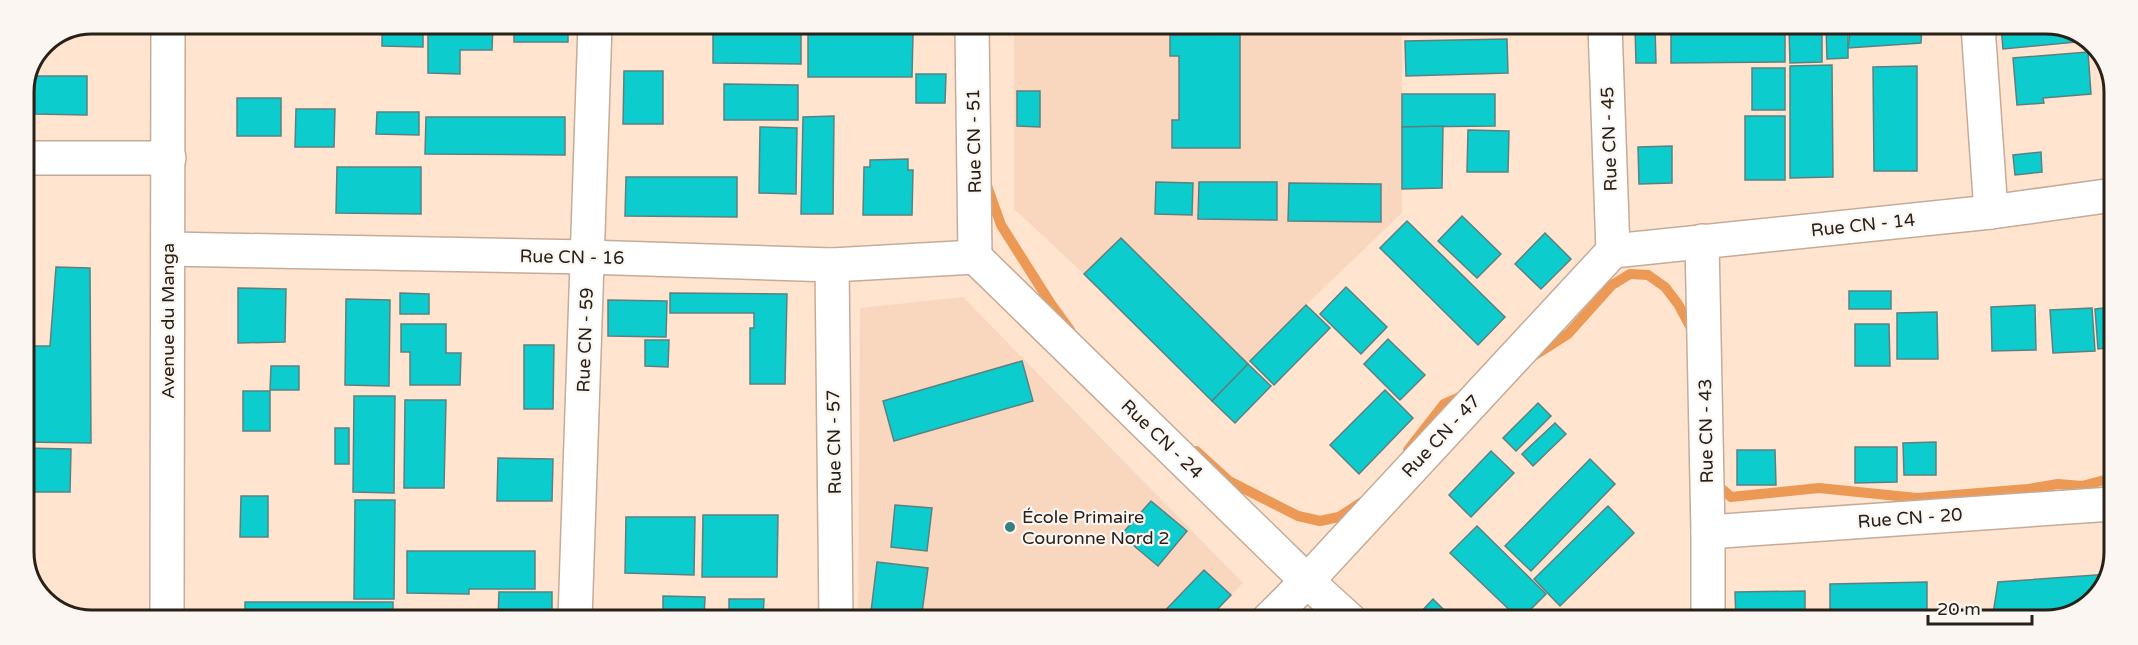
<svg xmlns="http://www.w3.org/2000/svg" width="2138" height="645" viewBox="0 0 2138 645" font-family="'Varela Round',sans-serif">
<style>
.built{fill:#f9d7bf}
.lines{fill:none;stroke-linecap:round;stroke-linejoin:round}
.stream{stroke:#eb9955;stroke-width:10}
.building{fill:#0dccce;stroke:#5c8080;stroke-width:1.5}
.street-casing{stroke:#c5ac99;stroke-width:36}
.secondary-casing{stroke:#c5ac99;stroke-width:36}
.street{stroke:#fff;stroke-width:33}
.secondary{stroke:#fff;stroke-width:33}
.poi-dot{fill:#378080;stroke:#fbf6f2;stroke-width:2}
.labels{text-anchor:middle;stroke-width:4.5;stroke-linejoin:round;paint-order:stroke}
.street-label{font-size:18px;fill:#292018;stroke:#fbf6f2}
.poi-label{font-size:18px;fill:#292018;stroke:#fbf6f2;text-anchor:start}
.rim{fill:none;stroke:#292018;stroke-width:3}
</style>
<rect width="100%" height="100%" fill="#ffe4d0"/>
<g class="built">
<polygon points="1014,25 1402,26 1402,213 1306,305 1212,401 1084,274 1014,209"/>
<polygon points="963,297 1243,583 1207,620 858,620 860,308"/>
</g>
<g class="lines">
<g class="stream">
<polyline points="986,183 1001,225 1051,304 1070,330"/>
<polyline points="1535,355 1568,334 1612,285 1630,274 1648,275 1665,287 1678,304 1692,330"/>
<polyline points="1408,450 1444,404 1464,395"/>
<polyline points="1196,451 1229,481 1298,516 1320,521 1339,517 1362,502"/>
<polyline points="1713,481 1731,497 1819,488 1917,498 2028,489 2058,484 2082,486 2112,478"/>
</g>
</g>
<g class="building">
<polygon points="382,24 423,24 423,47 382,46"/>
<polygon points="428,24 493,24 492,50 460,50 460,74 428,73"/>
<rect x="514" y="25" width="54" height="17"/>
<rect x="649" y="25" width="36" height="5"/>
<polygon points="1635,26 1655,26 1656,63 1636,63"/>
<polygon points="1826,26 1848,26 1848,58 1827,59"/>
<polygon points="1851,26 1922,26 1921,43 1848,48"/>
<polygon points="2001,26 2064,26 2087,41 2003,49"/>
<polygon points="1785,27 1785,62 1671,63 1671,29"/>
<polygon points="713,28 801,29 801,64 713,63"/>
<polygon points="1789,28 1822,28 1822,62 1790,63"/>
<polygon points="808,34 913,34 912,77 808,77"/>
<polygon points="1240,34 1240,148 1172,148 1172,120 1179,120 1179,56 1170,56 1170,35"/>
<polygon points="1507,39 1508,73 1406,76 1405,41"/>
<polygon points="2088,52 2091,94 2043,98 2044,103 2017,105 2013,58"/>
<polygon points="1832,65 1833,177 1790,178 1790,66"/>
<polygon points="1917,66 1917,171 1874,171 1873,67"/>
<rect x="1752" y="68" width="33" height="42"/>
<polygon points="624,71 663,71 663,124 623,124"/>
<polygon points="916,74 946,74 945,103 916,103"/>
<polygon points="35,76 87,76 87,115 35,114"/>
<polygon points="724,84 798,85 798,120 724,120"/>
<polygon points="1017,91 1040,91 1040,127 1017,126"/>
<polygon points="1402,94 1495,94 1495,126 1402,127"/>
<rect x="237" y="98" width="44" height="38"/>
<polygon points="296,109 335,109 334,147 295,147"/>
<polygon points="377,112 419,112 419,135 376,134"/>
<polygon points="834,116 833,214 801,214 803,117"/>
<rect x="1745" y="116" width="40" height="64"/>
<polygon points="426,117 565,117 565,155 425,154"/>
<polygon points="1443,126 1442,188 1402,189 1402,127"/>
<polygon points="760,127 797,128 796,194 759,193"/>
<polygon points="1468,130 1509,131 1508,172 1467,172"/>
<polygon points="1672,146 1672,183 1639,184 1638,147"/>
<polygon points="2041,152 2042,172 2015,175 2013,155"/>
<polygon points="908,159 908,170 913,170 912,215 863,215 864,167 870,167 870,160"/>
<polygon points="337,167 421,167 421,214 336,213"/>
<polygon points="626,177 737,177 737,217 625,216"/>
<polygon points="1156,182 1193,183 1192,215 1155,214"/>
<polygon points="1199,182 1277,182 1277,220 1198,219"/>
<polygon points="1289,183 1381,184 1381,222 1288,221"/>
<polygon points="1462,216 1501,254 1477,278 1438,241"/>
<polygon points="1407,221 1505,317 1478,345 1380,248"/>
<polygon points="1545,233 1571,259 1541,289 1515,264"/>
<polygon points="1121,238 1248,364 1212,401 1084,274"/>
<polygon points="56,267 90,268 91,443 24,442 24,346 50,346"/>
<polygon points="1346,287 1387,327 1361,354 1320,314"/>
<polygon points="238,288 286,289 285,342 238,343"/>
<rect x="1849" y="291" width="42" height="18"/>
<polygon points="400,293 429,294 429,314 400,314"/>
<polygon points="670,293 787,294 785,384 750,384 750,328 754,328 754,313 670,313"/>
<polygon points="346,299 390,300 389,386 345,385"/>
<polygon points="608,300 667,301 666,337 608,336"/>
<polygon points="1306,305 1330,328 1274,385 1250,361"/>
<polygon points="2035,305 2036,350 1992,351 1991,307"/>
<polygon points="2113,307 2113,347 2098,349 2095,309"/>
<polygon points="2092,308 2095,351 2053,353 2050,310"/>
<polygon points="1937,312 1938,359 1897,359 1897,313"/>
<polygon points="401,324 446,324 446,353 461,353 460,385 410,385 410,352 401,352"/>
<polygon points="1855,324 1889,324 1890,366 1855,366"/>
<polygon points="1388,339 1425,375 1400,400 1364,364"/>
<polygon points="645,340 669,340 668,367 645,366"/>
<polygon points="524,345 554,345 553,409 524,409"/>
<polygon points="1022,361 1033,401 894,441 883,401"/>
<polygon points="1248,364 1271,386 1235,423 1212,401"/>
<polygon points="271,366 299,366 299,390 270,390"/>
<polygon points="1385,390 1413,418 1359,474 1330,445"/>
<rect x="243" y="391" width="27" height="40"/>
<polygon points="354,396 395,396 394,493 353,492"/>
<polygon points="405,400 446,400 444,488 404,488"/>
<polygon points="1538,403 1551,416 1516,451 1503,438"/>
<polygon points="1555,423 1566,434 1533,466 1522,454"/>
<rect x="335" y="428" width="14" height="36"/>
<polygon points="1936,442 1936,475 1904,475 1903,443"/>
<polygon points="1855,447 1897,447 1897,482 1855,483"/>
<polygon points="24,448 71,449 70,492 24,492"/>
<polygon points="1737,450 1775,450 1776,485 1737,485"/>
<polygon points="1491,451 1514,473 1471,517 1449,495"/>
<polygon points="498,458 553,459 552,501 497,501"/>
<polygon points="1590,459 1615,484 1531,571 1505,546"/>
<polygon points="241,496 268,496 268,537 240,537"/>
<polygon points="355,500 395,500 394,599 354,599"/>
<polygon points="1151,501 1187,531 1158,566 1121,535"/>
<polygon points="895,505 932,508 927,551 891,547"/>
<polygon points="1608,506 1634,533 1560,606 1534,579"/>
<polygon points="703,515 778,515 777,577 702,577"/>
<polygon points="626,517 695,517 694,575 625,573"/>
<polygon points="1477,526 1546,594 1520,620 1450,553"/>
<polygon points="407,551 535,551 535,589 469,589 469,594 407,593"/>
<polygon points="877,562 928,568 921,620 870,620"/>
<polygon points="1204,570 1231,595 1207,620 1156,620"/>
<polygon points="2109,574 2087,607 2075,611 1993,614 1998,582"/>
<polygon points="1927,582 1927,620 1830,621 1830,584"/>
<polygon points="1805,591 1805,621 1736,621 1735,592"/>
<polygon points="499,592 552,592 552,618 498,618"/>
<polygon points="663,596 705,597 704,619 663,619"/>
<polygon points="729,599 764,599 763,619 729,619"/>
<polygon points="1433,599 1454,620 1425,620 1419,614"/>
<rect x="245" y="602" width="148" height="17"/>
</g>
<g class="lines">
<defs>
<g id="street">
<polyline points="972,25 975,257"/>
<polyline points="1605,26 1613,251"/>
<polyline points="1978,26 1991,212"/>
<polyline points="24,158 169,158"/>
<polyline points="1702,241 1708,532 1708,621"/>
<polyline points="169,249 587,257 832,265 975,257"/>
<polyline points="1613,251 1991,212 2113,195"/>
<polyline points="975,257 1307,581 1350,620"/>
<polyline points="832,265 836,620"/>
<polyline points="1708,532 2112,504"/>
<polyline points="575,619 595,25"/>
<polyline points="1268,620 1307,581 1613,251"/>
</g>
<polyline id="secondary" points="167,619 168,24"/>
</defs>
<use href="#street" class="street-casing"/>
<use href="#secondary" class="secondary-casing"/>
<use href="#street" class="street"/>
<use href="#secondary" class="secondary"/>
</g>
<circle class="poi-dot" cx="1010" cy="527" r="6"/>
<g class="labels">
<g class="street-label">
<text transform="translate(1609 139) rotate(-92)" y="6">Rue CN - 45</text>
<text transform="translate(974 141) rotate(-91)" y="6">Rue CN - 51</text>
<text transform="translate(1863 225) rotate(-6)" y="6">Rue CN - 14</text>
<text transform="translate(572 257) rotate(1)" y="6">Rue CN - 16</text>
<text transform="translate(168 321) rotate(-90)" y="6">Avenue du Manga</text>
<text transform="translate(585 340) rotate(-88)" y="6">Rue CN - 59</text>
<text transform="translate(1706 431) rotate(-91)" y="6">Rue CN - 43</text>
<text transform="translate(1441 436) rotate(-47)" y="6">Rue CN - 47</text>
<text transform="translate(1162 439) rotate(44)" y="6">Rue CN - 24</text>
<text transform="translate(834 442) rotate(-91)" y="6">Rue CN - 57</text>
<text transform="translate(1910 518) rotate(-4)" y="6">Rue CN - 20</text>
</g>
<g class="poi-label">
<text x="1022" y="523">École Primaire<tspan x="1022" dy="21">Couronne Nord 2</tspan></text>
</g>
</g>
<path d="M0 0H2138V645H0ZM92 34H2046A58 58 0 0 1 2104 92V552A58 58 0 0 1 2046 610H92A58 58 0 0 1 34 552V92A58 58 0 0 1 92 34Z" fill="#fbf6f2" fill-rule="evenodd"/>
<path class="rim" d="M92 34H2046A58 58 0 0 1 2104 92V552A58 58 0 0 1 2046 610H92A58 58 0 0 1 34 552V92A58 58 0 0 1 92 34Z"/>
<path d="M1928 615v9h104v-9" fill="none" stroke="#292018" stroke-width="3"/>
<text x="1937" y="615" font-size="18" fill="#292018" stroke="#fbf6f2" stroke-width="4.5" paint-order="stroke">20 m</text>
</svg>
